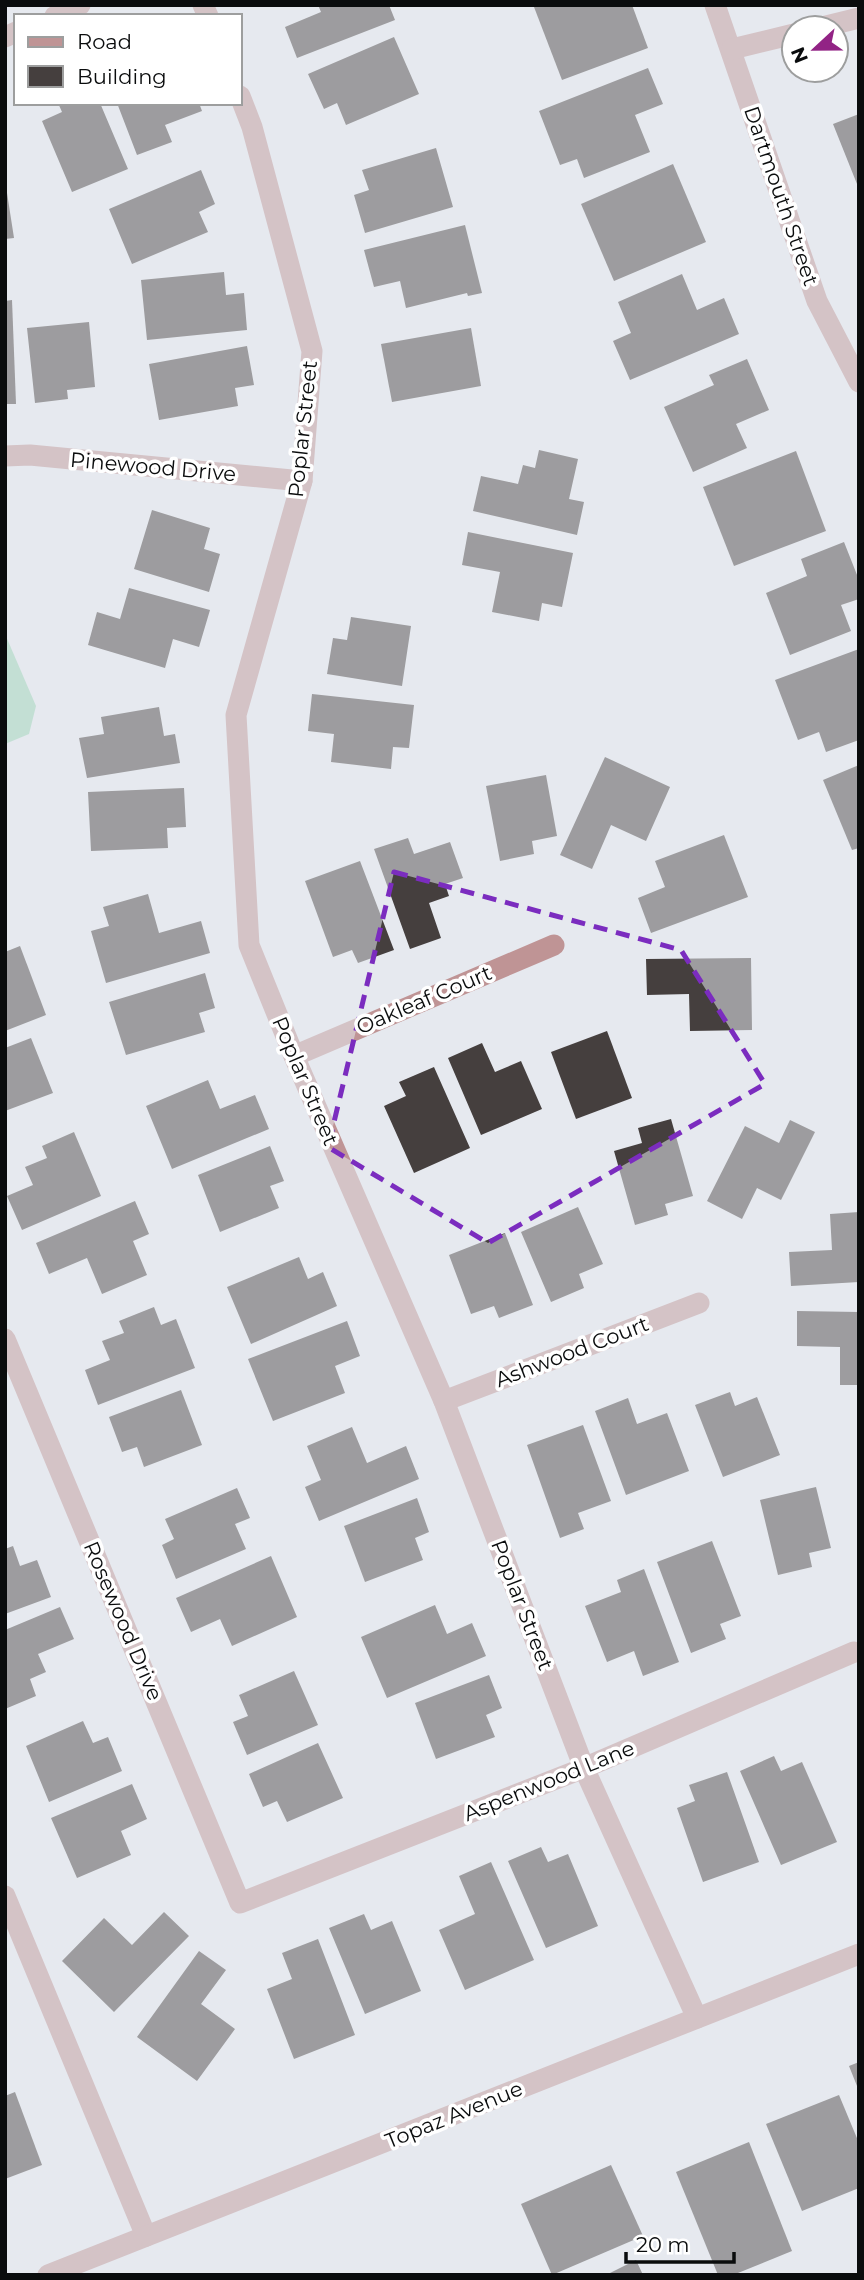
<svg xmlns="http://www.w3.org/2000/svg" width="864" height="2280" viewBox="0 0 864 2280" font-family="Montserrat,sans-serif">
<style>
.green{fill:#99d3b4}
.building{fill:#453f3e}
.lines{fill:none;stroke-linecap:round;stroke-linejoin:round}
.service{stroke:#bf9495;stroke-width:21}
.minor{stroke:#bf9495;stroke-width:21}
.tertiary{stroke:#bf9495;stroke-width:21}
.marked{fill:none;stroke:#7b2cbf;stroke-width:5;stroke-dasharray:14 9;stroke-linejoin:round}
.labels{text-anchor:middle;stroke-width:7;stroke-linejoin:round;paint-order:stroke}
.street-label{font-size:21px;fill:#0a0c0d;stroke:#fff}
</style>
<rect width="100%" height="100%" fill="#e6e9ef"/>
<polygon class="green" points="5,634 36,706 29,734 5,744"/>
<g class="building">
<polygon points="318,5 389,5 395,20 297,58 285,27 321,12"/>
<polygon points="539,5 632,5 648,48 562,80 534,7"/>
<polygon points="394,37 419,94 346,125 337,103 324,109 308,74"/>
<polygon points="648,68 663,104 635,115 650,152 584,178 577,159 560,165 539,111"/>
<polygon points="58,103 100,103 128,169 72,192 42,121 62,112"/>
<polygon points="117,103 199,103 202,111 165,125 172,142 137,155"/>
<polygon points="859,114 859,189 833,124"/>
<polygon points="436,148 453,207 365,233 354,195 369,190 362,170"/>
<polygon points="673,164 706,242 614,281 581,204"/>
<polygon points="201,170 215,204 199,212 208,232 132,264 109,209"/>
<polygon points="5,180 14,238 5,239"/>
<polygon points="465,225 482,293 468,296 467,293 406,308 400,281 374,287 364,250"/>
<polygon points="224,272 226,295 244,293 247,330 147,340 141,280"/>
<polygon points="682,274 697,310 724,298 739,334 630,380 613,341 631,333 618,302"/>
<polygon points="12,300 16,404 5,404 5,301"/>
<polygon points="89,322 95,387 67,390 68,399 35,403 27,328"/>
<polygon points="471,328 481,386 392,402 381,344"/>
<polygon points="247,346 254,385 235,388 238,406 159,420 149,364"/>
<polygon points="747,359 769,410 736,424 747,448 693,472 664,407 714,385 709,375"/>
<polygon points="539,450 578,459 569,499 584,502 577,535 473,511 481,476 518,484 523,465 535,468"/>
<polygon points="796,451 826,531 734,566 703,487"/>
<polygon points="152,510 210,528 204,549 220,554 209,592 134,569"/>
<polygon points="468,532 573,553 562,607 542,603 539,621 492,612 500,572 462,565"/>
<polygon points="844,542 859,580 859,599 841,605 851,631 790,655 766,593 807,576 801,559"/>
<polygon points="129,588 210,610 199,647 173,639 165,668 88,645 97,612 120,619"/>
<polygon points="351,617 411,626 402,686 327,674 333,638 347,640"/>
<polygon points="859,649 859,740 826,752 819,732 798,740 775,680"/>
<polygon points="312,694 414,705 409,748 393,747 391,769 331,762 334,734 308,731"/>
<polygon points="159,707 164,736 175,734 180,763 87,778 79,738 104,734 101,717"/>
<polygon points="605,757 670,787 646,841 611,825 592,869 560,855"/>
<polygon points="859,765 859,848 852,850 823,780"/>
<polygon points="546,775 557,836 532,841 534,854 500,861 486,786"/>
<polygon points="184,788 186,827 167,828 168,848 91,851 88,792"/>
<polygon points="724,835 748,897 651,933 638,898 665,887 655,861"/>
<polygon points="408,838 414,854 450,842 463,878 445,884 449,896 429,903 441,938 410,949 374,849"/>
<polygon points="360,861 394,950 358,963 352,950 333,957 305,881"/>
<polygon points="148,894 159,933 201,921 210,953 106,983 91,931 109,926 103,907"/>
<polygon points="20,946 46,1015 5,1031 5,952"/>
<polygon points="751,958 752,1030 690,1031 689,994 647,995 646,959"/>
<polygon points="205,973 215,1008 199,1013 205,1032 126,1055 109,1002"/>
<polygon points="607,1031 632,1098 576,1119 551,1052"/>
<polygon points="31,1038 53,1093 5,1111 5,1048"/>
<polygon points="482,1043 495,1072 521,1061 542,1109 481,1135 448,1058"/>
<polygon points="434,1067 470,1148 414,1173 384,1106 406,1096 399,1082"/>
<polygon points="208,1080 220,1109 255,1095 269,1129 172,1169 146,1106"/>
<polygon points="671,1119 693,1196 665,1204 668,1215 635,1225 614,1151 642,1143 638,1128"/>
<polygon points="790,1120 815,1132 781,1200 757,1188 742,1219 707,1201 745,1126 779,1143"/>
<polygon points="74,1132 101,1196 22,1230 7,1196 33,1185 25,1167 47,1158 42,1146"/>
<polygon points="270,1146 284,1181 270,1186 279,1208 220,1232 198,1175"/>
<polygon points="135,1201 149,1234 133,1241 147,1275 102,1294 87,1258 49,1274 36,1243"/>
<polygon points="578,1207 603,1264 579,1274 584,1288 551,1302 521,1232"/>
<polygon points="859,1212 859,1282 791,1286 789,1252 832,1250 830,1214"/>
<polygon points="505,1233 533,1305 499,1318 494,1306 471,1314 449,1255"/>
<polygon points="299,1257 308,1279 323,1272 337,1306 251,1344 227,1287"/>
<polygon points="154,1307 161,1325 176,1319 195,1368 98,1405 85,1370 110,1360 102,1341 124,1333 119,1321"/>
<polygon points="797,1311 859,1312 859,1385 840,1385 840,1347 797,1346"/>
<polygon points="347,1321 360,1356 335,1366 345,1393 273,1421 248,1359"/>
<polygon points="181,1390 202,1445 144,1467 137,1447 122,1452 109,1417"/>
<polygon points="730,1392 735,1406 757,1397 780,1455 723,1477 695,1405"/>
<polygon points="628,1398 637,1424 667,1413 689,1471 626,1495 595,1411"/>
<polygon points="583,1425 611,1501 578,1513 584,1529 560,1538 527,1445"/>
<polygon points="352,1427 367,1463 406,1446 419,1479 319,1521 305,1487 321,1480 307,1446"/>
<polygon points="816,1487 831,1548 809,1553 812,1567 778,1575 760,1500"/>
<polygon points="237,1488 250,1518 235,1524 246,1549 176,1579 162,1545 174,1539 165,1519"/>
<polygon points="417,1498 429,1532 415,1538 423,1560 365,1582 344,1526"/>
<polygon points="712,1541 741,1616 720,1624 726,1639 691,1653 657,1562"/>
<polygon points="13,1546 20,1566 37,1560 51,1597 5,1614 5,1549"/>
<polygon points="271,1556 297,1617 232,1646 220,1619 191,1632 176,1598"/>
<polygon points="644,1569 679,1662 643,1676 634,1651 607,1662 585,1606 621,1592 617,1580"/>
<polygon points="435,1605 447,1634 472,1623 486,1656 387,1698 361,1637"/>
<polygon points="60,1607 74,1639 38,1654 46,1672 30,1679 36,1696 5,1709 5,1630"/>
<polygon points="294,1671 318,1725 247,1755 233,1722 248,1716 239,1695"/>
<polygon points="489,1675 502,1708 486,1715 495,1737 436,1759 415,1703"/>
<polygon points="83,1721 93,1743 108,1737 122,1771 49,1802 26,1746"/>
<polygon points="318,1743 343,1798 287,1822 277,1801 263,1807 249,1774"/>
<polygon points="774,1756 781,1771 802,1762 837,1842 781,1865 740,1771"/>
<polygon points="727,1772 759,1862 703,1882 677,1808 695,1801 689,1785"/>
<polygon points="132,1784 147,1819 121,1831 131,1855 77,1878 51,1818"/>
<polygon points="541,1847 548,1862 568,1854 598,1926 546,1948 508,1861"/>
<polygon points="491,1862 534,1960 465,1990 439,1930 475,1914 459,1876"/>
<polygon points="164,1912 189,1936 114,2012 62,1961 104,1918 132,1945"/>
<polygon points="364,1914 371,1930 392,1921 421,1991 365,2014 329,1928"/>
<polygon points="318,1939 355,2035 294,2059 267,1989 292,1979 282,1953"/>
<polygon points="199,1951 226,1970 201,2004 235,2029 197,2081 137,2037"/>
<polygon points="859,2062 859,2091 849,2066"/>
<polygon points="15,2092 42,2165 5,2179 5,2096"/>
<polygon points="839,2095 859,2143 859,2188 802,2211 766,2124"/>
<polygon points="749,2142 792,2251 733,2275 718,2275 676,2172"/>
<polygon points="611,2165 643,2236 552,2275 521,2204"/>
<polygon points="636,2260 643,2275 606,2275"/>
</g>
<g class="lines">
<polyline class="service" points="5,1896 146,2236"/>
<g class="minor">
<polyline points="203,5 208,16"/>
<polyline points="715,5 817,301 859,382"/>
<polyline points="55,16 80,5"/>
<polyline points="818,28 859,18"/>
<polyline points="5,37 16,32"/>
<polyline points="732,49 794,34"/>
<polyline points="240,96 252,127 312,351 302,481 236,715 249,945 294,1056 444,1401 584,1768 697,2018"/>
<polyline points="5,456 30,455 302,481"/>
<polyline points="294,1056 554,945"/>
<polyline points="5,1339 240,1903 584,1768 854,1652"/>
<polyline points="444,1401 699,1303"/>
</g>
<polyline class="tertiary" points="48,2275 859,1954"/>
</g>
<path d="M0 0H864V2280H0ZM 394,872 L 681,950 L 765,1084 L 488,1243 L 328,1147 Z" fill="#e6e9ef" fill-opacity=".55" fill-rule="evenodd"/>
<path class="marked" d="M 394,872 L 681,950 L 765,1084 L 488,1243 L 328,1147 Z"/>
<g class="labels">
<g class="street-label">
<text transform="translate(781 196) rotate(71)" y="7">Dartmouth Street</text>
<text transform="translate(303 429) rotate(-84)" y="7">Poplar Street</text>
<text transform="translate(153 467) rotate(5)" y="7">Pinewood Drive</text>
<text transform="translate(424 1000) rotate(-23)" y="7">Oakleaf Court</text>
<text transform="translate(305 1081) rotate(67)" y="7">Poplar Street</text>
<text transform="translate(572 1352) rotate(-21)" y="7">Ashwood Court</text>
<text transform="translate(522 1605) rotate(69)" y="7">Poplar Street</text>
<text transform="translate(123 1621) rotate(67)" y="7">Rosewood Drive</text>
<text transform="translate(549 1781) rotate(-22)" y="7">Aspenwood Lane</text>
<text transform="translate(454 2115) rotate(-22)" y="7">Topaz Avenue</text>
</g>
</g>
<rect width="864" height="2280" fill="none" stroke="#0a0c0d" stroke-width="14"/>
<rect x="14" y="14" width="228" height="91" fill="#ffffff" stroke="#9d9e9e" stroke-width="2"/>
<rect x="28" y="37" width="35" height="10" fill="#bf9495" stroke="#9d9e9e" stroke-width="2"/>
<text x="77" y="49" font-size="21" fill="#0a0c0d">Road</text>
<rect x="28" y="66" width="35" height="21" fill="#453f3e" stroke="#9d9e9e" stroke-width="2"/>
<text x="77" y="84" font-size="21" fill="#0a0c0d">Building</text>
<g transform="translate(815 49) rotate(248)"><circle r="33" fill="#ffffff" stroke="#9d9e9e" stroke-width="2"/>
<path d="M0-5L12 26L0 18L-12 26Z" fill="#922385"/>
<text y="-10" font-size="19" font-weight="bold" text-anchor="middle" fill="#0a0c0d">N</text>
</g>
<path d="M626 2252v10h108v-10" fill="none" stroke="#0a0c0d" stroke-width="3.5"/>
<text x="636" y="2252" font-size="21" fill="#0a0c0d" stroke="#ffffff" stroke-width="5" paint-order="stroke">20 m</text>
</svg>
